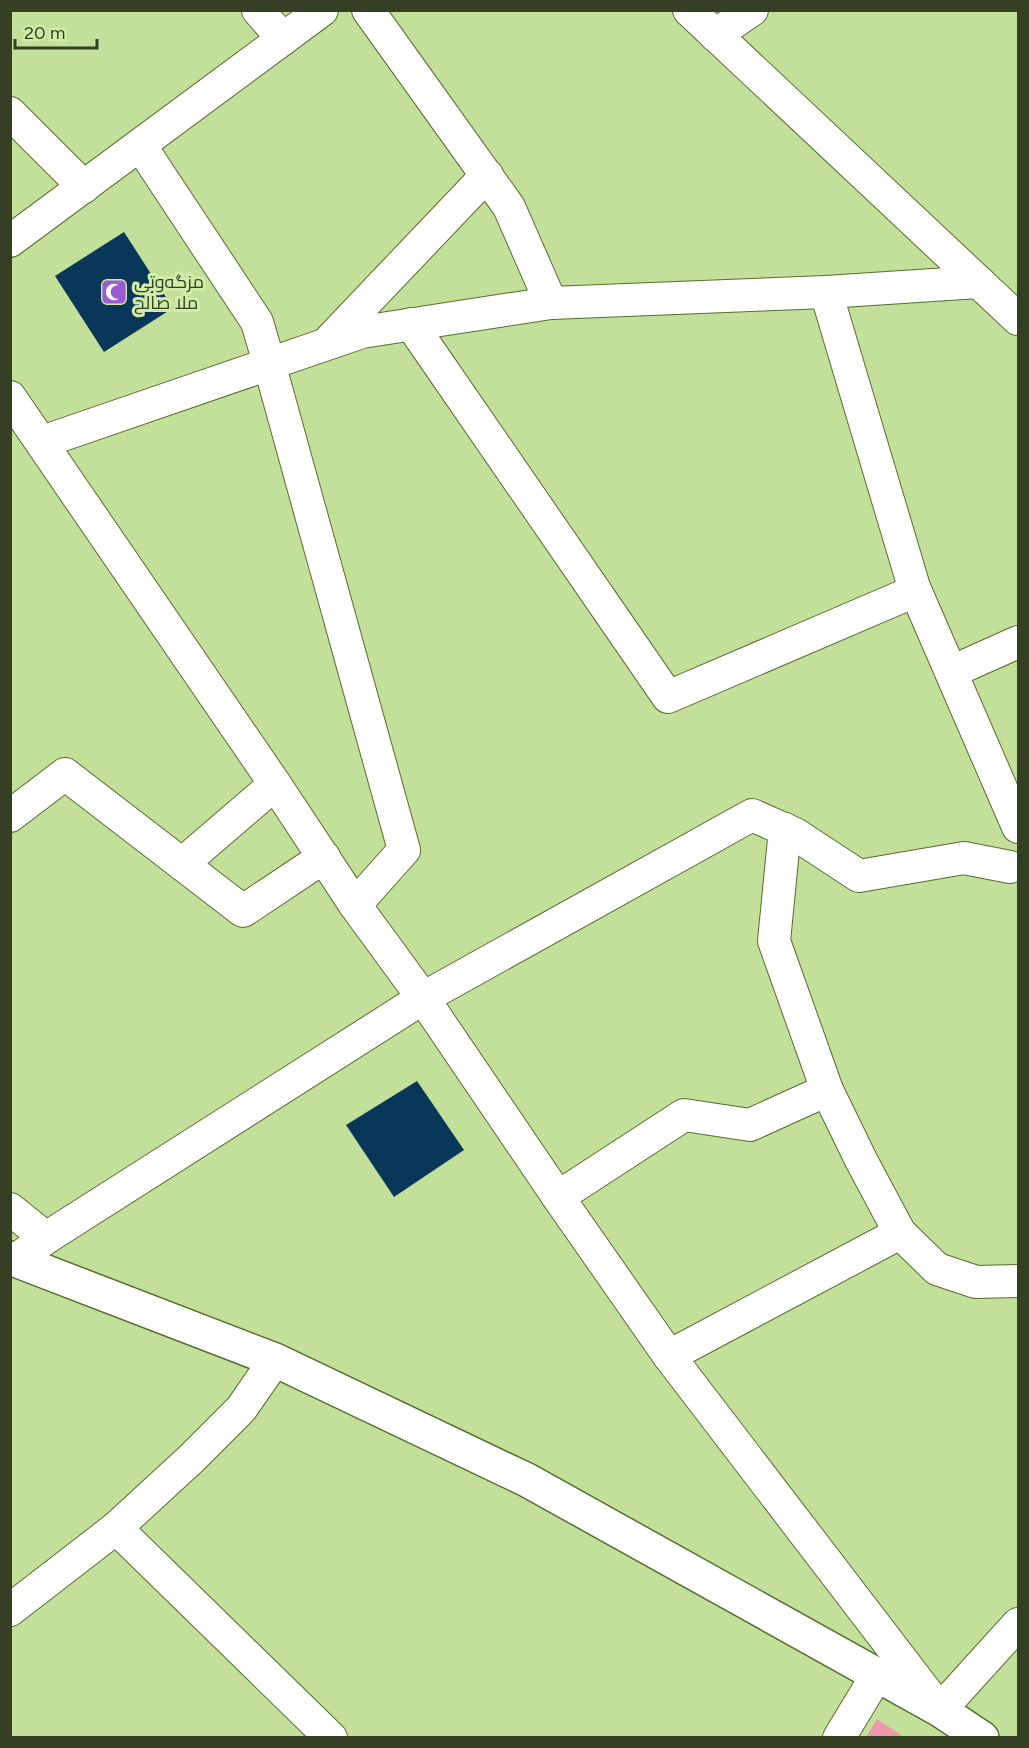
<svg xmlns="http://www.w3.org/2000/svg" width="1029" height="1748" viewBox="0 0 1029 1748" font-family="Figtree,Cairo,sans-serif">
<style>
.green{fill:#ec9aab}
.building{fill:#09375a}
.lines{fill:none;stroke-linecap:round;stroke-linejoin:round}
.minor-casing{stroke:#566e2d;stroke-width:34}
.tertiary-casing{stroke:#566e2d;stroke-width:36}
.minor{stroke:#fff;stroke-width:32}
.tertiary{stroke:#fff;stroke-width:33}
.labels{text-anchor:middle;stroke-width:6;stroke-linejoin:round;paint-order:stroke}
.poi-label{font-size:18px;fill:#343f23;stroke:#d0eda7;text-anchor:start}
</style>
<rect width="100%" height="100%" fill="#c3e09b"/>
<polygon class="green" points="877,1719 904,1737 866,1737"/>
<g class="building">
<polygon points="124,232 173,308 104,352 55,276"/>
<polygon points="417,1081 464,1150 394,1197 346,1125"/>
</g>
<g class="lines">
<defs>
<g id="minor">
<polyline points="258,10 283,39"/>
<polyline points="368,10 509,207 551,303"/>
<polyline points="689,10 1018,319"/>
<polyline points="715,35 752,10"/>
<polyline points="10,113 84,187"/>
<polyline points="140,145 257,322 269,363 404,850 355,905"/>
<polyline points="10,241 322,10"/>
<polyline points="826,292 914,587 1018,827"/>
<polyline points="411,324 668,697 915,591"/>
<polyline points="328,342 487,175"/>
<polyline points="10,397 275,784 355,905 423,998 558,1197 669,1356 940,1710 1018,1624"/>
<polyline points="42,442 362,332 551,303 826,292 979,282"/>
<polyline points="951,672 1018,642"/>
<polyline points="10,816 65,774 243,911 324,857"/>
<polyline points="785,829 774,941 827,1090 861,1160 900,1233 937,1269 976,1282 1018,1281"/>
<polyline points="182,864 275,784"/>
<polyline points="558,1197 684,1115 750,1125 827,1090"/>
<polyline points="10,1209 46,1238"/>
<polyline points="17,1259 46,1238 423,998 752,815 795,834 859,876 964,858 1010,867"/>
<polyline points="669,1356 900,1233"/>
<polyline points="116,1528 331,1738"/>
<polyline points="10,1610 116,1528 191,1459 241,1409 275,1360"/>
<polyline points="839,1738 877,1675"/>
</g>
<polyline id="tertiary" points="10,1258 275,1360 527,1480 940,1710 982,1738"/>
</defs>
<use href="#minor" class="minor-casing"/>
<use href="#tertiary" class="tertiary-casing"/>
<use href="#minor" class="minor"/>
<use href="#tertiary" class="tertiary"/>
</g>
<defs>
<symbol id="mosque-square" viewBox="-11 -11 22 22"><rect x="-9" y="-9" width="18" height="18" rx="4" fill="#9a5ad1" stroke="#d0eda7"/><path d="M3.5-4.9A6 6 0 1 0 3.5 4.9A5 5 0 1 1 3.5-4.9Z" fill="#fff"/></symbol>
</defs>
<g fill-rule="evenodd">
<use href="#mosque-square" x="99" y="277" width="30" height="30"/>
</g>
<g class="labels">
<g class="poi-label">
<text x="134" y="288">مزگه‌وتی<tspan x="134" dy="21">ملا صالح</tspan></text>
</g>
</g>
<rect width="1029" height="1748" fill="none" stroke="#343f23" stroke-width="24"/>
<path d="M15 39v9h82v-9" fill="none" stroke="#343f23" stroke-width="3"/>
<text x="24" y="39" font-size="18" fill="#343f23" stroke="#d0eda7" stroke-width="4.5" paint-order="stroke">20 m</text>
</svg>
